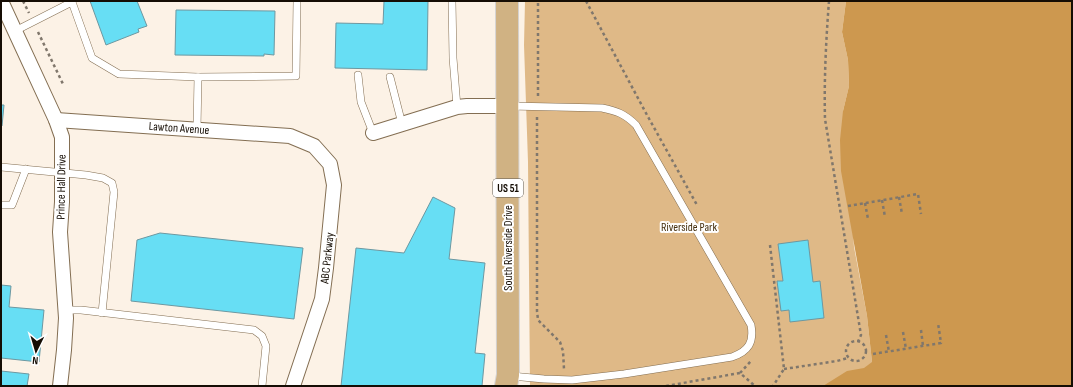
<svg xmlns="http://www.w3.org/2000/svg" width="1073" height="387" viewBox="0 0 1073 387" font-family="'Sofia Sans Condensed',sans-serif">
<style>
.green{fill:#dfb987}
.water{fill:#cd984f}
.building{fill:#67def4;stroke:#6d98a1}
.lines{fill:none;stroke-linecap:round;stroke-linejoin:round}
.service-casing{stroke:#836e52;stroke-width:8}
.minor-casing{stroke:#836e52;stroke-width:16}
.primary-casing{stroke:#d5d3d2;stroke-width:24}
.path{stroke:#80776c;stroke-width:2.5;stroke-dasharray:3 3;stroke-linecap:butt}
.service{stroke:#fff;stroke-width:7}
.minor{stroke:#fff;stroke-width:14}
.primary{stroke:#d0b283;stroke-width:22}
.labels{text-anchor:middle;stroke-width:4;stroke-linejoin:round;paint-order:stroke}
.shield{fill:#fff;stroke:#5b564f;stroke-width:1}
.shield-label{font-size:11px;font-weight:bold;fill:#150d04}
.street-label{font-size:12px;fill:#150d04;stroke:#fff}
.park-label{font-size:12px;fill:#452f0e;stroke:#fff}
</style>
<rect width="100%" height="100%" fill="#fcf2e6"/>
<polygon class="green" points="525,1 846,1 842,32 848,60 849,86 843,111 854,247 867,316 872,362 871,386 530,386 528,162 524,45"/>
<polygon class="water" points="846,1 1072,1 1072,386 823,386 847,371 864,368 872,362 867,316 841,171 840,140 843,111 849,86 848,60 842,32"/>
<g class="building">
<polygon points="90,1 137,1 147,26 138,29 139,32 106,45"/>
<polygon points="384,1 428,1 427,70 335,68 336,23 383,24"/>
<polygon points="176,10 275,11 274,55 264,54 264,56 175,55"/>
<polygon points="1,105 4,105 2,126 1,126"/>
<polygon points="433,197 455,208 449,259 485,263 475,353 485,354 482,386 341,386 356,248 404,253"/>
<polygon points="160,233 303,248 294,319 131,301 137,240"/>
<polygon points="808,240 813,282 820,281 824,318 790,322 789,310 781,311 777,281 783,281 778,244"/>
<polygon points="1,285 11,286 9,307 44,310 39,362 1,358"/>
<polygon points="1,371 29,374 27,386 1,386"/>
</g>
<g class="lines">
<defs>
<g id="service">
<polyline points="452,1 453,58 457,107"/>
<polyline points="15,31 72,2 92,58 119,74 198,77"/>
<polyline points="358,75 361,102 373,133"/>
<polyline points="390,77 402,124"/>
<path d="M 509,106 L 602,108 C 617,111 625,114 636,125 L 751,325 C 754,342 749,351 732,357 L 624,374 L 572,380 L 544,379 L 511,376"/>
<polyline points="197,129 198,77 296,76 297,1"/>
<polyline points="1,167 86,175 103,178 112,183 114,192 102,313"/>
<polyline points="1,205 12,205 26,169"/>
<polyline points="66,310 81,310 254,330 262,336 266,346 262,386"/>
</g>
<g id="minor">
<polyline points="1,1 56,120 62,137 62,202 60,232 66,318 64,350 60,386"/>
<polyline points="56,120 290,136 314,146 330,164 334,185 326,268 322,299 293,386"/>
<polyline points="373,133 457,107 467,106 508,106"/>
</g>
<polyline id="primary" points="506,386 508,375 507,1"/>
</defs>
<use href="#service" class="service-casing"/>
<use href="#minor" class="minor-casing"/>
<use href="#primary" class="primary-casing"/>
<g class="path">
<polyline points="23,1 29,13"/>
<polyline points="586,1 647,115 697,205"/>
<path d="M 829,1 C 826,40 824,80 825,119 L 861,335 L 858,342"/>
<polyline points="38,32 63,84"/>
<polyline points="538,96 538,1"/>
<polyline points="537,117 537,311 538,320 560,342 563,351 564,369"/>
<polyline points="899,197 902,214"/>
<polyline points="882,200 885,217"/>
<polyline points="865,203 868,219"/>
<polyline points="848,206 918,194 921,214"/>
<polyline points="770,245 784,369 773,386"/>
<polyline points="921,330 923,346"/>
<polyline points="903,332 906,349"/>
<polyline points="886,335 889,352"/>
<circle cx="856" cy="351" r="10"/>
<polyline points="873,354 941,343 938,323"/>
<polyline points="784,369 837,361 848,358"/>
<polyline points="740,373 751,361"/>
<polyline points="666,386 740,373 755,386"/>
</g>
<use href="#service" class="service"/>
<use href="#minor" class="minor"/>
<use href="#primary" class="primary"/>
</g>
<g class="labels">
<rect class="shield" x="493" y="179" width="30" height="18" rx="3"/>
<g class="shield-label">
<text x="508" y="192">US 51</text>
</g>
<g class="street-label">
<text transform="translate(179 128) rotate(4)" y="4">Lawton Avenue</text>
<text transform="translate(61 187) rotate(-89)" y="4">Prince Hall Drive</text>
<text transform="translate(508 248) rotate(-90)" y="4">South Riverside Drive</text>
<text transform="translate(327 258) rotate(-84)" y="4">ABC Parkway</text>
</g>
<g class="park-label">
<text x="689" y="231">Riverside Park</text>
</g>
</g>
<rect width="1073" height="387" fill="none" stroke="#150d04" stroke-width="4"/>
<g transform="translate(36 351) rotate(185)" stroke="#ffffff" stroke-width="3" paint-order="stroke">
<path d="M0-3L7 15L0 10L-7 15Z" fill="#150d04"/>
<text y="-6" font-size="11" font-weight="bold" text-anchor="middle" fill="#150d04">N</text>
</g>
</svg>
